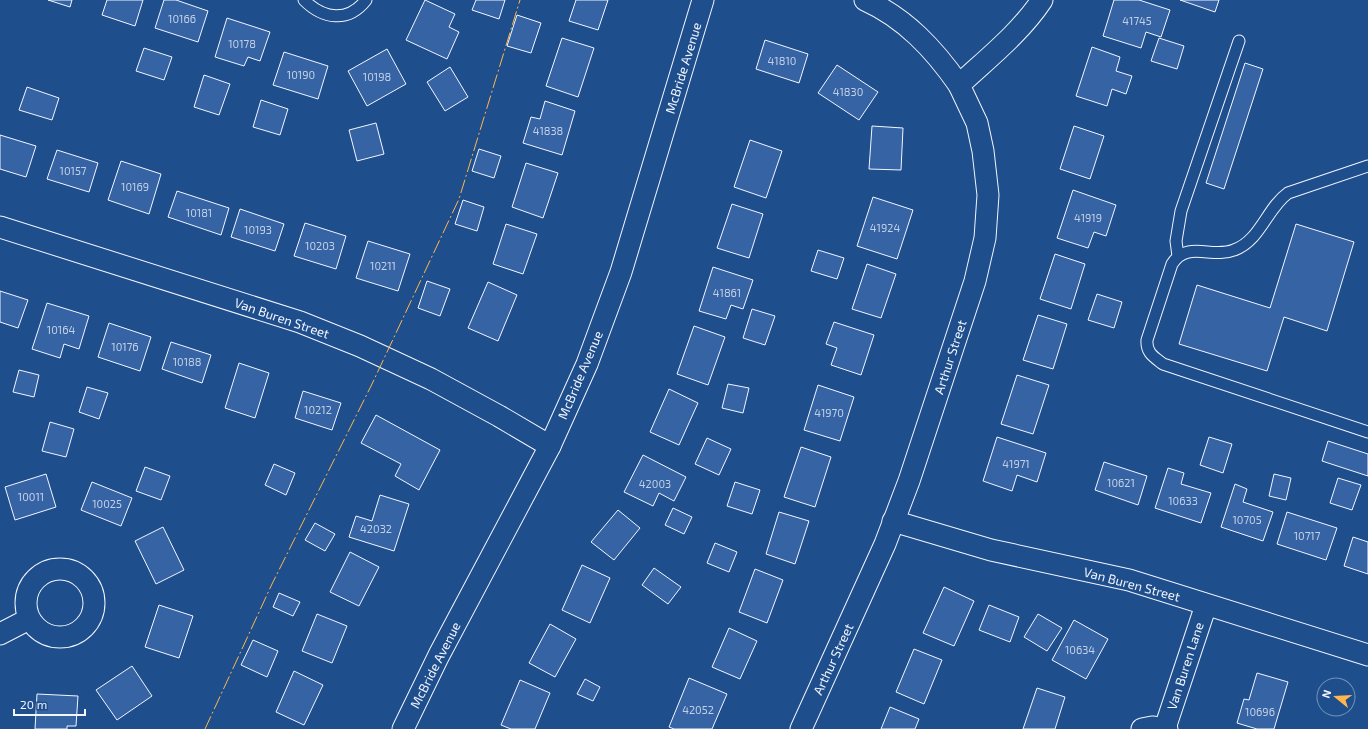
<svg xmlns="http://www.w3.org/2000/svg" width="1368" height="729" viewBox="0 0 1368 729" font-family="'Exo 2',sans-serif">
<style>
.building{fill:#3563a3;stroke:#f2f6ff}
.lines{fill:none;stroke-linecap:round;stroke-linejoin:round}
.lane-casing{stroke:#f2f6ff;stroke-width:13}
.street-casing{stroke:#f2f6ff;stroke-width:23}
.lane{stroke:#1f4e8c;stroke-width:11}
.street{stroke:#1f4e8c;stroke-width:21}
.power{stroke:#ffb74d;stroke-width:1;stroke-dasharray:14 3 2 3;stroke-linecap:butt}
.labels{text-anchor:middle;stroke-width:3;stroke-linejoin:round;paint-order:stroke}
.number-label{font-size:11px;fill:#c3d1e8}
.street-label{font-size:13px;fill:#f2f6ff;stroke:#1f4e8c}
</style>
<rect width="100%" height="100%" fill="#1f4e8c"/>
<g class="building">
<polygon points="48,0 72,0 70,7"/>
<polygon points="107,0 143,0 135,26 102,15"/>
<polygon points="164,0 176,0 208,11 198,42 155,28"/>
<polygon points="425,0 455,14 449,27 459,32 447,59 406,40"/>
<polygon points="476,0 505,0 499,19 472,10"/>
<polygon points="576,0 608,0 598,30 569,21"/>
<polygon points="1114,0 1139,0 1170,10 1161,37 1146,32 1141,48 1103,36"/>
<polygon points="1180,0 1219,0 1215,12"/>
<polygon points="517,15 541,23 531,53 507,46"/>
<polygon points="227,18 270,32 260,61 248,57 244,66 215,57"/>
<polygon points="562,38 594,48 578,97 546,86"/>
<polygon points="1159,38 1184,46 1177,69 1151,61"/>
<polygon points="765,40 808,54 799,83 756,69"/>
<polygon points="1092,47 1120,57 1116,71 1132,76 1126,94 1112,89 1107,106 1076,96"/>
<polygon points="144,48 172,57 164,80 136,71"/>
<polygon points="387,49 406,84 367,106 348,71"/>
<polygon points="284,52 328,66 318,99 273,85"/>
<polygon points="1245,63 1263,69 1224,189 1206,183"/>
<polygon points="837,65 878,92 859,120 818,93"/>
<polygon points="450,67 468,97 445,111 427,82"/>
<polygon points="204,75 230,84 219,115 194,107"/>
<polygon points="27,87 59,98 52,120 19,110"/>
<polygon points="261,100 288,109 280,135 253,127"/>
<polygon points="545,101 575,111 562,155 523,143 531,117 540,119"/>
<polygon points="376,123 384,154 357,161 349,130"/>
<polygon points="872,126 903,128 901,170 869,169"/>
<polygon points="1074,126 1104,136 1090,179 1060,169"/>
<polygon points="0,135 36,146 26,177 0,169"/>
<polygon points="750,140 782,151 766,198 734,187"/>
<polygon points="479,149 501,156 494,178 472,171"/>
<polygon points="57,150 98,163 89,192 47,179"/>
<polygon points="121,161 161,174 149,214 108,200"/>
<polygon points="526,163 558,173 543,218 512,207"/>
<polygon points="1073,190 1116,205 1106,236 1094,232 1088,248 1057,238"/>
<polygon points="177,191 229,208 221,235 168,217"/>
<polygon points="873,197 913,210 897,259 857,246"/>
<polygon points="463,200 484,207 477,231 455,224"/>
<polygon points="732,204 763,214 749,258 717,248"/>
<polygon points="240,209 284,224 275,251 231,237"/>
<polygon points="305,223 346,236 336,269 294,256"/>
<polygon points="506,224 537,234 523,274 493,264"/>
<polygon points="1296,224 1354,242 1327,331 1284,317 1267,371 1179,344 1197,285 1270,308"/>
<polygon points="368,241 410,254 398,291 356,278"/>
<polygon points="818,250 844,258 837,279 811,271"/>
<polygon points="1055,254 1085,264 1071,309 1040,299"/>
<polygon points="867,264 896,274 881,318 852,309"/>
<polygon points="713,267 753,280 743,309 731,305 726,319 699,311"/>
<polygon points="427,281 450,289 440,316 418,308"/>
<polygon points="488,282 517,295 498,341 468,328"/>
<polygon points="0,291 28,300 18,328 0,322"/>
<polygon points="1097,294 1122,302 1114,328 1088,320"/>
<polygon points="47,303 89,316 79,349 64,344 60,358 32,349"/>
<polygon points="752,309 775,316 765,345 743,338"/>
<polygon points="1038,315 1067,324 1053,369 1023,360"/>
<polygon points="834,322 874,335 861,375 831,365 837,348 826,344"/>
<polygon points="109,323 151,337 140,371 98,357"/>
<polygon points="694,326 725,337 708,385 677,374"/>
<polygon points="171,342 211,355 202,383 162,369"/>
<polygon points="239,363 269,373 255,418 225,408"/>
<polygon points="19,370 39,375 34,397 13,392"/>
<polygon points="1017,375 1049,385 1033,434 1001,424"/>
<polygon points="728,384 749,388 743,413 722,408"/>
<polygon points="818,385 854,397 840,441 804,430"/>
<polygon points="87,387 108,393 99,419 79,412"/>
<polygon points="669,389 698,403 679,445 650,432"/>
<polygon points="303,391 341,403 332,430 295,418"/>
<polygon points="376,415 440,450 419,490 395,476 401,464 361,443"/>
<polygon points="50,422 74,429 66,457 42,451"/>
<polygon points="997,437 1046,453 1037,482 1017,475 1012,491 983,481"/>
<polygon points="1209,437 1232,444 1223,473 1200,465"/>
<polygon points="707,438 731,449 719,475 695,464"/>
<polygon points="1328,441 1368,454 1368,476 1322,461"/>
<polygon points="801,447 831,457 815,507 784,497"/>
<polygon points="643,455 686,477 674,501 659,493 653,506 624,492"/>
<polygon points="1104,462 1147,476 1138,505 1095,490"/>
<polygon points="274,464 295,473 286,495 265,485"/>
<polygon points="145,467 170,476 161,500 136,491"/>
<polygon points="1168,468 1184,473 1181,484 1211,493 1201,523 1155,508"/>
<polygon points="46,474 56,507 15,520 5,487"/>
<polygon points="1274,474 1291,478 1286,500 1269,496"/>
<polygon points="1338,478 1361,485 1352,510 1330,503"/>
<polygon points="92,482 132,498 121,526 81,510"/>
<polygon points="735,482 760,490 752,514 727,506"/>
<polygon points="1235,484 1247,489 1243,502 1273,512 1263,541 1221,527"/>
<polygon points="380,495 409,504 394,551 349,537 356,516 372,521"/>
<polygon points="673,508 692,517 684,534 665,525"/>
<polygon points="618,510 640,528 614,560 591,542"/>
<polygon points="779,512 809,521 795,564 766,554"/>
<polygon points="1287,512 1337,528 1326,560 1277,544"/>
<polygon points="315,523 335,534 325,551 305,540"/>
<polygon points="163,527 184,570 156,584 135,541"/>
<polygon points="1353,537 1368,542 1368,574 1344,566"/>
<polygon points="715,543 737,552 729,572 707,563"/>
<polygon points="350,552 379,567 359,606 330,592"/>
<polygon points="582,565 610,578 590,623 562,610"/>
<polygon points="654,568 681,587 668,604 642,585"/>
<polygon points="755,569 783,580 767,623 739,612"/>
<polygon points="944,587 974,601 954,646 923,633"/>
<polygon points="279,593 300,602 293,616 273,607"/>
<polygon points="159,605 193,616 179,658 145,647"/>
<polygon points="989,605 1019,617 1010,642 979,630"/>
<polygon points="317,614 347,626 332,663 302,651"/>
<polygon points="1038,614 1062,628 1047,651 1024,637"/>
<polygon points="1074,620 1108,639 1086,679 1052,660"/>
<polygon points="550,624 576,639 555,677 529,663"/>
<polygon points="729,628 757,641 740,679 712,667"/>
<polygon points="253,640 278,651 267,677 241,665"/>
<polygon points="914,649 942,660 924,704 896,692"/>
<polygon points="132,666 152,696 117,720 96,690"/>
<polygon points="294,671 323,685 304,725 276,712"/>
<polygon points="1257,673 1288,682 1274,729 1257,729 1237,723 1244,699 1249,700"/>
<polygon points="689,678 727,694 712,729 674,729 669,727"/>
<polygon points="585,679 600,687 593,701 577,694"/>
<polygon points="520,680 550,693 535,729 511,729 501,725"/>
<polygon points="1037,688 1065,697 1055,729 1023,729"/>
<polygon points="37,694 78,696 76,726 67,726 67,729 35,729"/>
<polygon points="890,707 919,719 915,729 881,729"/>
</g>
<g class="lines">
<defs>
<g id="lane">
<path d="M 304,0 C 323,19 348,23 366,0"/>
<path d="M 1368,166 L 1288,193 C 1267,208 1260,241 1234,250 C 1212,259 1187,240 1172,264 L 1147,340 C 1146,353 1154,357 1163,364 L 1368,432"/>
<polyline points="1178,256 1176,241 1181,211 1239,41"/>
</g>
<g id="street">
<path d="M 865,0 C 905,18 934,49 959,85"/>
<polyline points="0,227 300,322 360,346 431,379 499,416 550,446"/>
<polyline points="893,521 991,550 1129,580 1368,655"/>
<circle cx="60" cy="603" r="34"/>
<polyline points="0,634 29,619"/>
<polyline points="1165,728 1206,605"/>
<polyline points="403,729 439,655 550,446 587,364 621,272 703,0"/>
<path d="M 801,729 L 885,544 L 909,481 L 975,281 L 985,238 L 988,195 L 983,151 L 977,123 L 959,85 C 988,58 1020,33 1042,0"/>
<polyline points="1142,729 1152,727 1167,729"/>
</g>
</defs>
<use href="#lane" class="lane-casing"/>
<use href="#street" class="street-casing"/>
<use href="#lane" class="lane"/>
<use href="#street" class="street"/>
<polyline class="power" points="205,729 272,584 372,384 459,199 520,0"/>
</g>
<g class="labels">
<g class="number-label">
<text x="182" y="23">10166</text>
<text x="1137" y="25">41745</text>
<text x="242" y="48">10178</text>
<text x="782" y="65">41810</text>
<text x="301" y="79">10190</text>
<text x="377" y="81">10198</text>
<text x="848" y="96">41830</text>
<text x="548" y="135">41838</text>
<text x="73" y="175">10157</text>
<text x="135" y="191">10169</text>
<text x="199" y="217">10181</text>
<text x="1088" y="222">41919</text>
<text x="885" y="232">41924</text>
<text x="258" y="234">10193</text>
<text x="320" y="250">10203</text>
<text x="383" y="270">10211</text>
<text x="727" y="297">41861</text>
<text x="61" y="334">10164</text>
<text x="125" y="351">10176</text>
<text x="187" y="366">10188</text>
<text x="318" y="414">10212</text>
<text x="829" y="417">41970</text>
<text x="1016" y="468">41971</text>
<text x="1121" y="487">10621</text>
<text x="655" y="488">42003</text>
<text x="31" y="501">10011</text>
<text x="1183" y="505">10633</text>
<text x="107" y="508">10025</text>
<text x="1247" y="524">10705</text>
<text x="376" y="533">42032</text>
<text x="1307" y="540">10717</text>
<text x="1080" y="654">10634</text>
<text x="698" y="714">42052</text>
<text x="1260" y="716">10696</text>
</g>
<g class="street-label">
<text transform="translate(683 68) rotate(-73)" y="5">McBride Avenue</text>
<text transform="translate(282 318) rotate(19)" y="5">Van Buren Street</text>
<text transform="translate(950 357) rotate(-72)" y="5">Arthur Street</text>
<text transform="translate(580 375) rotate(-67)" y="5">McBride Avenue</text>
<text transform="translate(1132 584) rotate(15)" y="5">Van Buren Street</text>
<text transform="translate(833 659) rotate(-65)" y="5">Arthur Street</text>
<text transform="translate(435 665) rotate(-63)" y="5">McBride Avenue</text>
<text transform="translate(1185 666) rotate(-72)" y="5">Van Buren Lane</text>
</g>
</g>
<g transform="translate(1336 697) rotate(288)"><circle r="19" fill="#1f4e8c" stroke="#7391ba"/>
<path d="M0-3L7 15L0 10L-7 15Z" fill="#ffb74d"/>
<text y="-6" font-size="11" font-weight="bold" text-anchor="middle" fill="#f2f6ff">N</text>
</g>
<path d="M14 709v6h71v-6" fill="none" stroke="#f2f6ff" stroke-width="2"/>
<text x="20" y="709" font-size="12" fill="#f2f6ff" stroke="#1f4e8c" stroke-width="3" paint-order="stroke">20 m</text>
</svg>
